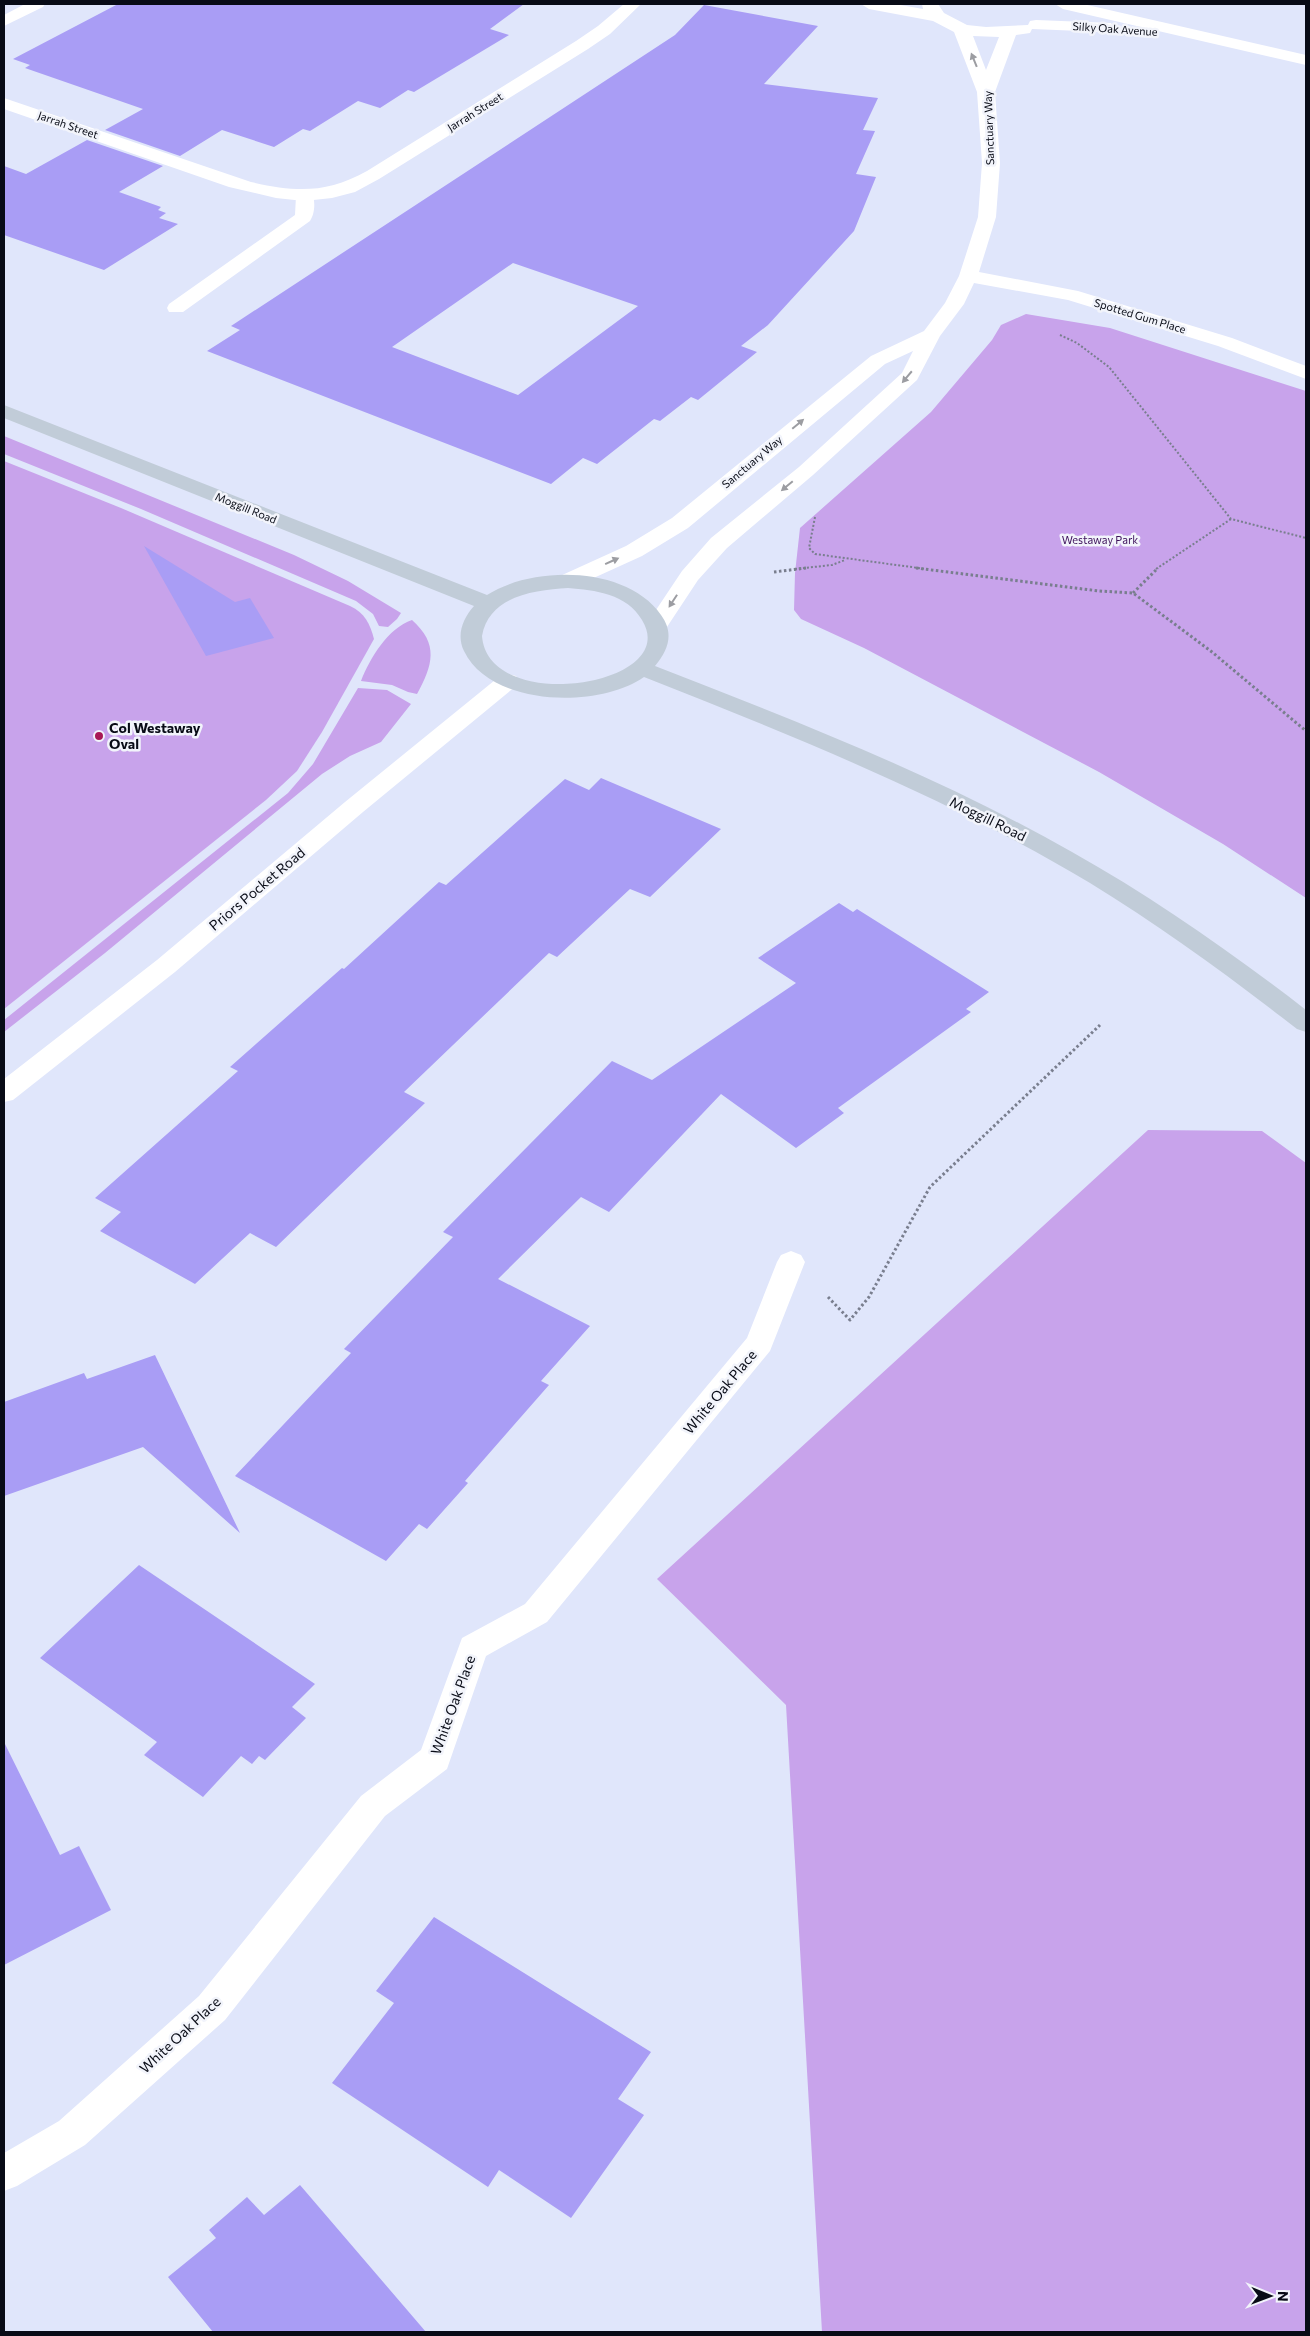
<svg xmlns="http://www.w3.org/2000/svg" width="1310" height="2336" viewBox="0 0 1310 2336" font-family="Commissioner,sans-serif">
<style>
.green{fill:#c8a3eb}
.building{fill:#a99df5;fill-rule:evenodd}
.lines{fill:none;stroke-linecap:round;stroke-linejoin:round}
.path-far1{stroke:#797e8e;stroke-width:2;stroke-dasharray:2 2;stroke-linecap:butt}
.path{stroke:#797e8e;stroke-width:3;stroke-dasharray:2.5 2.5;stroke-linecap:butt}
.service{fill:#fff;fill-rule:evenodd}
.minor{fill:#fff;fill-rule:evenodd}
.tertiary{fill:#fff;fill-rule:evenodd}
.primary{fill:#c1ccd8;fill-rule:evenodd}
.oneway{fill:#9c9da2}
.poi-dot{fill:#a81956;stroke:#f2f4fb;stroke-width:2}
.labels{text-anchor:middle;stroke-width:5;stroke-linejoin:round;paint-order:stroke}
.far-street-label{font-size:11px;fill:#080b16;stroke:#f2f4fb}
.far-park-label{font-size:11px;fill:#3d115b;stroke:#f2f4fb}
.poi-label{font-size:14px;font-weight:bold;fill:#080b16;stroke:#f2f4fb;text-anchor:start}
.street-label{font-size:14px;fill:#080b16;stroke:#f2f4fb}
</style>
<rect width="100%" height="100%" fill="#e0e6fb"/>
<g class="green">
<polygon points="1026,314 1110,328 1306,391 1306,898 1223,844 1099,772 864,648 801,619 794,610 795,573 800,528 931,412 992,340 1001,325"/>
<polygon points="4,436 294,555 348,581 401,613 397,619 388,627 379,626 373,614 356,601 141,509 4,454"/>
<path d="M 4,461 L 121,508 L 350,606 C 365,613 370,624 374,639 L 322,732 L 297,771 L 266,800 L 4,1009 Z"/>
<path d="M 412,620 C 439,644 433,665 417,694 L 408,692 L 392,685 L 361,681 C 370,658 388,628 412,620 Z"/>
<polygon points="358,688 387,690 411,704 381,742 350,756 322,774 105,953 4,1032 4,1020 288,793 313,764"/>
<polygon points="1148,1130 1262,1131 1306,1163 1306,2332 822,2332 786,1705 657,1579"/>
</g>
<g class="building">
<polygon points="118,4 524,4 490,29 509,35 414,92 408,90 380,108 358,101 310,131 303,129 274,147 222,130 180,156 105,130 143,109 25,68 30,65 13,59"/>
<path d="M 704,5 L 818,26 L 764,84 L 878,98 L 863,130 L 875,131 L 856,174 L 876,177 L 854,231 L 768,325 L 741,346 L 757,352 L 698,400 L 691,397 L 660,421 L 654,419 L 597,464 L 583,458 L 551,484 L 207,351 L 240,330 L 231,326 L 675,35 ZM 513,263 L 638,306 L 518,395 L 392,347 Z"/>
<polygon points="87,140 163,166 119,192 161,207 158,210 166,213 159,218 178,224 104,270 4,235 4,166 26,174"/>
<polygon points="144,546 235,602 250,598 274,638 206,656"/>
<polygon points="601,778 721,829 650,897 630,889 557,957 549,953 404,1092 425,1103 276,1247 250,1233 195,1284 100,1231 121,1212 95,1198 238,1071 230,1067 342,968 344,969 439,882 446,885 565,779 589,790"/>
<polygon points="839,903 853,912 857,909 989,992 966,1009 971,1012 838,1108 844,1113 796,1148 721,1094 609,1212 581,1197 498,1279 590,1326 541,1381 549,1385 465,1481 468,1483 427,1529 419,1524 386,1561 235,1476 351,1353 344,1349 453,1237 443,1232 612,1061 652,1080 796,983 758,958"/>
<polygon points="155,1355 240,1533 143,1447 4,1496 4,1402 84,1373 87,1379"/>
<polygon points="139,1565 315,1684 292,1707 306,1718 265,1760 259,1756 252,1764 241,1756 203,1797 144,1755 157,1742 40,1658"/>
<polygon points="4,1742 60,1855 79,1846 111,1910 4,1965"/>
<polygon points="434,1917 651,2052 618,2099 644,2115 571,2218 499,2170 488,2187 332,2083 394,2003 376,1991"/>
<polygon points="300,2185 426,2332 213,2332 168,2277 216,2238 209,2230 247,2197 264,2215"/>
</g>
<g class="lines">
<g class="path-far1">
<polyline points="1060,335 1077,343 1109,367 1231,519 1306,538"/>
<polyline points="815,517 809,548 815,554 926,569"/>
<polyline points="795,569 832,565 845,560"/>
<polyline points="1156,569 1231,519"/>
</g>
<g class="path">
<polyline points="916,568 1099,591 1133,593 1212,652 1306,731"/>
<polyline points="774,572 806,568"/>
<polyline points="1133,593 1158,568"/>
<polyline points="828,1297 850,1320 869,1297 930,1187 1100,1025"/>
</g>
<path class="service" d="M 305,191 L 311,192 C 316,199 315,214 310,221 L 183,312 L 169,312 L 167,308 L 169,304 L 295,215 L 296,196 L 299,192 Z"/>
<g class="minor">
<polygon points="25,4 45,4 43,7 4,26 4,15"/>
<path d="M 624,4 L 641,4 L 610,34 L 588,49 L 379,179 L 355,192 L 332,198 L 304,201 L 276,198 L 229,187 L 4,109 L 4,98 L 251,182 C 295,192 326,194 367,171 L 576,41 L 598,26 Z"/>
<path d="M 861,4 L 895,4 L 923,9 L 922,4 L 938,4 L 944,13 L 967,25 L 986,27 L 1028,25 L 1030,21 L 1036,20 L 1111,23 L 1113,27 L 1111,31 L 1105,32 L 1032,29 L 1030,33 L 1016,35 L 995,92 L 1000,163 L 996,217 L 979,272 L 1078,291 L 1232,338 L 1306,366 L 1306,379 L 1218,346 L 1068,300 L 974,283 L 964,304 L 940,336 L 917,380 L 813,475 L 727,548 L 698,580 L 665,630 L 657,632 L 649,630 L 646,625 L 682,571 L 711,538 L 799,467 L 902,373 L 913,351 L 885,364 L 688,528 L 642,556 L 576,586 L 568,588 L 560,586 L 557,581 L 560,576 L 626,546 L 672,518 L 871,356 L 924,331 L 945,303 L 959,276 L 978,217 L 982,163 L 977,92 L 954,32 L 933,21 L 869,9 ZM 973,36 L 999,37 L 986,70 Z"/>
<polygon points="1055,4 1083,4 1306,55 1306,65 1063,9"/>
<polygon points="791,1251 801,1255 805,1262 770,1351 547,1622 486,1656 447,1769 385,1816 225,2020 85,2145 17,2186 4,2191 4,2153 59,2121 199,1996 361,1796 421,1750 462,1638 525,1604 747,1338 777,1262 781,1255"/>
</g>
<polygon class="tertiary" points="508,674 516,676 519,681 516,686 363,812 175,972 13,1100 4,1102 4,1079 157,960 345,802 500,676"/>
<path class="primary" d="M 4,405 L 487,595 C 534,565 627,566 661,615 C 674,633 669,649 655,666 C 797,721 940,777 1072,852 C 1154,898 1231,952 1306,1010 L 1306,1032 L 1297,1029 C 1230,977 1162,927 1090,883 C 950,799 796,737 644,677 C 598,709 491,707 464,651 C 456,635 463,618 474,606 L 4,418 ZM 568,588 C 595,590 627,594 642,620 C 683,686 488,716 482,636 C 489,596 534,590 568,588 Z"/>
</g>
<defs><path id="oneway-solid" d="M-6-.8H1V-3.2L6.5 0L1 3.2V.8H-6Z" transform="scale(1.25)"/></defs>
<g class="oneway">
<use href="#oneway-solid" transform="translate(974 60) rotate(-112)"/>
<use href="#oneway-solid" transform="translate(907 377) rotate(130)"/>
<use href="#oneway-solid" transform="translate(798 424) rotate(-40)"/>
<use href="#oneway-solid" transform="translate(787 486) rotate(140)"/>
<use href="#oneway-solid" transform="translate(612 561) rotate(-24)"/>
<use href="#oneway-solid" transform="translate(673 601) rotate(123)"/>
</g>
<circle class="poi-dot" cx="99" cy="736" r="5"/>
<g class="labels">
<g class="far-street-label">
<text transform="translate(1115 29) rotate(4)" y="4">Silky Oak Avenue</text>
<text transform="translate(475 112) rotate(-32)" y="4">Jarrah Street</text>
<text transform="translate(68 125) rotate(19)" y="4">Jarrah Street</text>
<text transform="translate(989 128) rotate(-92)" y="4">Sanctuary Way</text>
<text transform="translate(1140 316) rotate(17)" y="4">Spotted Gum Place</text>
<text transform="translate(752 462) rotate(-40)" y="4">Sanctuary Way</text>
<text transform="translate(246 508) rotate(22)" y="4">Moggill Road</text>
</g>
<g class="far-park-label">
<text x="1100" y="544">Westaway Park</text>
</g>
<g class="poi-label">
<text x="109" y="733">Col Westaway<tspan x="109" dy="16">Oval</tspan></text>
</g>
<g class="street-label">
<text transform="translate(988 819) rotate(26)" y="5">Moggill Road</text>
<text transform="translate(257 889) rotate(-40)" y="5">Priors Pocket Road</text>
<text transform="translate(720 1392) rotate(-50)" y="5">White Oak Place</text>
<text transform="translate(453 1705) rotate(-70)" y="5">White Oak Place</text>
<text transform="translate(180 2035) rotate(-43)" y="5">White Oak Place</text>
</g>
</g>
<rect width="1310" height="2336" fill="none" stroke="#080b16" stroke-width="10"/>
<g transform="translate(1270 2296) rotate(91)" stroke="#f2f4fb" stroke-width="4" paint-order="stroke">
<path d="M0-4L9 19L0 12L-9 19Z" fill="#080b16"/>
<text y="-8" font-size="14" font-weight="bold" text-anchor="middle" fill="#080b16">N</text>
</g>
</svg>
